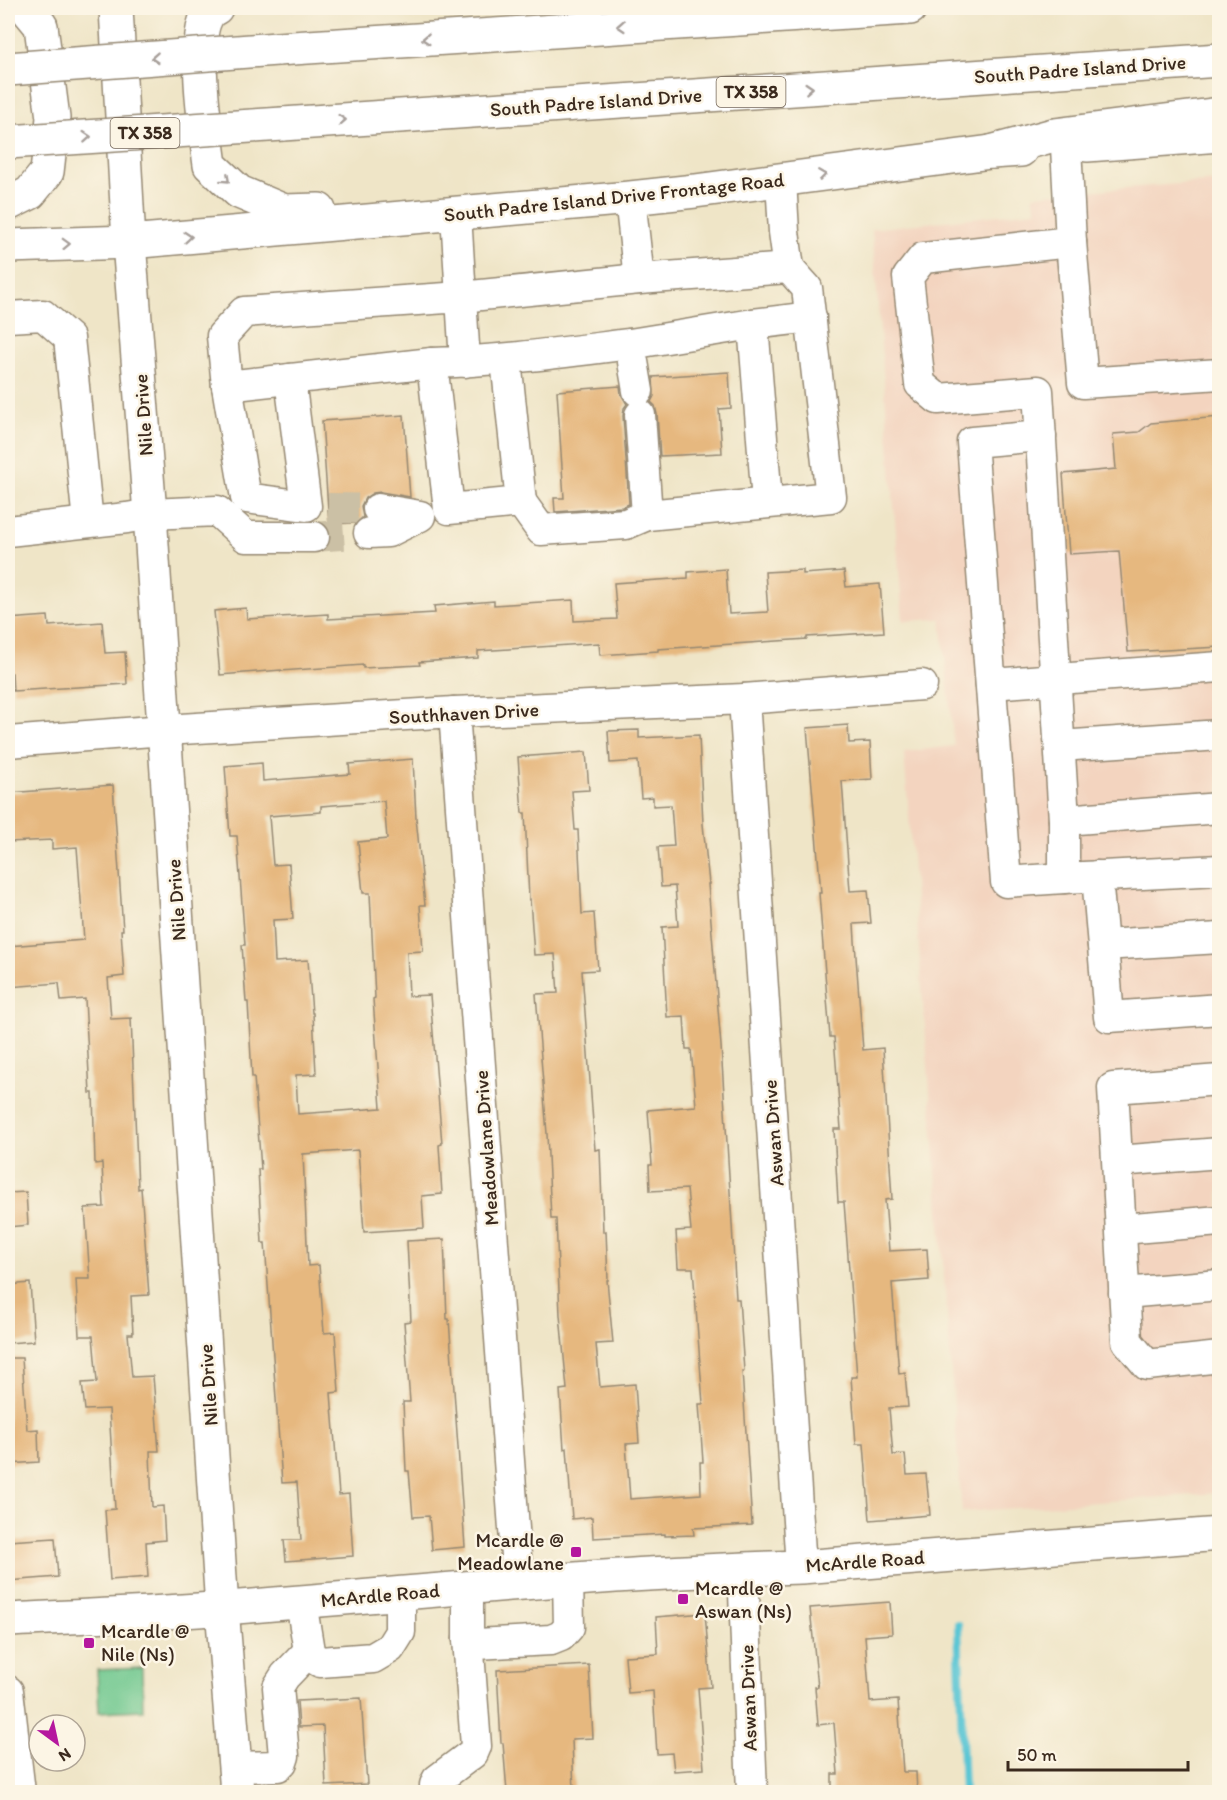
<svg xmlns="http://www.w3.org/2000/svg" width="1227" height="1800" viewBox="0 0 1227 1800" font-family="Itim,sans-serif">
<style>
.built{fill:#f3d4bf}
.green{fill:#6fc88f;stroke:#557956;stroke-width:1.5}
.lines{fill:none;stroke-linecap:round;stroke-linejoin:round}
.stream{stroke:#5bc6d4;stroke-width:8}
.building{fill:#e6b87f;fill-rule:evenodd}
.minor-tunnel{stroke:#cbc0a5;stroke-width:30;stroke-dasharray:30 15;stroke-linecap:butt}
.minor-casing{stroke:#958872;stroke-width:33}
.major-casing{stroke:#958872;stroke-width:36}
.highway-casing{stroke:#958872;stroke-width:36}
.minor{stroke:#fff;stroke-width:30}
.major{stroke:#fff;stroke-width:33}
.highway{stroke:#fff;stroke-width:33}
.highway-bridge-casing{stroke:#958872;stroke-width:36;stroke-linecap:butt}
.highway-bridge{stroke:#fff;stroke-width:33}
.oneway{stroke:#a79f9a}
.poi-dot{fill:#b5179e;stroke:#fcf5e5;stroke-width:2}
.labels{text-anchor:middle;stroke-width:5;stroke-linejoin:round;paint-order:stroke}
.shield{fill:#fcf5e5;stroke:#75675a;stroke-width:1.5}
.shield-label{font-size:18px;font-weight:bold;fill:#3b2a1e}
.street-label{font-size:20px;fill:#3b2a1e;stroke:#fcf5e5}
.poi-label{font-size:20px;fill:#3b2a1e;stroke:#fcf5e5;text-anchor:start}
</style>
<rect width="100%" height="100%" fill="#fcf5e5"/>
<filter id="ink" filterUnits="userSpaceOnUse"><feTurbulence type="fractalNoise" baseFrequency=".0167" numOctaves="2"/><feDisplacementMap in="SourceGraphic" scale="12" xChannelSelector="R" yChannelSelector="G"/><feConvolveMatrix kernelMatrix="1 2 1 2 8 2 1 2 1" color-interpolation-filters="sRGB"/></filter>
<filter id="wash" filterUnits="userSpaceOnUse"><feTurbulence type="fractalNoise" baseFrequency=".008" numOctaves="4" result="noise"/><feDisplacementMap in="SourceGraphic" scale="24" xChannelSelector="R" yChannelSelector="G"/><feGaussianBlur stdDeviation="1.35" result="paint"/><feColorMatrix in="noise" values="0 0 0 0 0 0 0 0 0 0 0 0 0 0 0 0 0 1.4 0 .05"/><feComposite in="paint" operator="in"/></filter>
<g filter="url(#wash)">
<rect width="100%" height="100%" fill="#efe5c7"/>
<polygon class="built" points="1219,181 1219,1493 962,1512 904,752 954,746 941,619 903,621 872,229 1036,211 1033,195"/>
<polygon class="green" points="142,1668 143,1710 99,1712 97,1670"/>
<g class="lines">
<polyline class="stream" points="958,1624 964,1792"/>
</g>
<g id="blocks">
<g class="building">
<polygon points="729,372 731,408 719,409 722,453 660,456 657,414 655,406 651,402 654,396 653,377"/>
<polygon points="620,386 621,394 627,404 624,408 623,416 629,504 622,507 555,512 554,498 564,498 557,391"/>
<polygon points="404,415 410,497 381,492 373,493 365,498 361,506 363,517 356,523 329,524 322,421"/>
<polygon points="1220,417 1220,647 1128,652 1119,551 1069,554 1063,474 1116,469 1113,434 1139,432 1151,423"/>
<polygon points="726,569 729,614 768,612 765,572 803,570 803,574 844,571 846,587 880,584 884,632 807,637 807,639 658,649 658,651 600,655 599,643 478,651 478,658 419,662 420,665 363,668 363,665 281,671 281,670 220,675 214,611 246,608 247,619 328,614 328,619 435,613 434,606 494,601 494,605 573,600 574,621 617,619 614,583 688,578 688,572"/>
<polygon points="48,616 49,626 102,622 105,653 125,652 127,684 13,691 12,673 8,673 8,637 9,637 8,619"/>
<polygon points="848,725 849,743 870,742 872,779 842,781 850,891 868,890 871,923 854,924 856,957 863,1050 883,1048 892,1199 885,1200 889,1251 927,1249 929,1280 892,1283 899,1374 905,1373 908,1407 889,1408 893,1455 905,1454 907,1475 926,1474 930,1515 870,1520 864,1444 856,1444 851,1377 857,1377 844,1202 838,1202 834,1129 841,1129 834,1037 830,1037 824,960 819,893 821,893 807,728"/>
<polygon points="639,730 639,738 699,735 703,824 709,884 708,884 721,1046 732,1224 736,1299 739,1299 744,1371 742,1371 752,1525 693,1528 694,1535 665,1536 665,1534 593,1538 592,1517 572,1519 567,1448 564,1449 560,1390 567,1389 560,1315 556,1219 551,1219 547,1134 536,994 558,993 555,954 534,955 530,899 529,899 525,813 522,813 518,757 586,752 589,790 572,791 575,830 578,830 582,914 594,913 598,970 582,971 595,1150 600,1149 603,1232 606,1231 608,1280 607,1280 613,1343 596,1344 600,1387 635,1384 639,1443 626,1444 630,1499 701,1494 700,1462 703,1462 699,1404 703,1404 693,1268 678,1268 676,1231 691,1230 687,1189 650,1191 649,1165 652,1165 648,1110 696,1106 691,1049 686,1049 684,1016 667,1017 662,927 678,926 675,886 661,887 658,847 674,846 671,805 653,806 653,797 641,798 638,761 610,763 608,731"/>
<path d="M 413,759 L 416,818 L 425,905 L 420,905 L 423,951 L 407,952 L 409,996 L 430,995 L 442,1144 L 439,1145 L 442,1194 L 422,1196 L 424,1228 L 364,1232 L 358,1150 L 303,1154 L 308,1266 L 319,1265 L 324,1333 L 335,1332 L 339,1392 L 331,1393 L 339,1495 L 349,1494 L 353,1556 L 286,1561 L 284,1540 L 301,1540 L 297,1482 L 282,1483 L 265,1243 L 262,1243 L 258,1169 L 261,1169 L 254,1077 L 252,1077 L 248,1002 L 246,1002 L 242,945 L 245,945 L 237,836 L 230,836 L 225,766 L 262,763 L 263,781 L 350,774 L 349,764 ZM 384,801 L 387,839 L 358,842 L 363,893 L 370,893 L 375,998 L 373,999 L 381,1108 L 298,1114 L 296,1075 L 316,1074 L 313,1013 L 312,1013 L 308,960 L 275,962 L 273,920 L 293,919 L 289,864 L 273,865 L 269,816 L 321,812 L 321,806 Z"/>
<polygon points="113,785 123,930 121,930 124,976 108,978 111,1019 131,1018 138,1189 141,1188 149,1295 131,1296 133,1334 128,1334 132,1377 153,1376 159,1451 150,1451 152,1507 163,1506 165,1540 146,1542 148,1577 110,1580 105,1510 115,1509 109,1409 85,1410 82,1383 97,1382 93,1336 79,1336 76,1279 90,1279 85,1208 104,1207 102,1163 95,1164 93,1093 90,1093 85,999 61,1001 59,983 8,987 8,946 84,940 77,847 52,849 52,840 8,842 8,793"/>
<polygon points="26,1192 28,1225 8,1227 8,1193"/>
<polygon points="444,1239 447,1319 449,1319 465,1547 432,1550 429,1516 413,1517 409,1471 406,1471 403,1402 410,1402 404,1322 411,1321 407,1241"/>
<polygon points="30,1283 34,1341 8,1343 8,1285"/>
<polygon points="8,1358 22,1358 27,1430 38,1429 39,1462 8,1464"/>
<polygon points="55,1538 58,1577 8,1581 8,1541"/>
<polygon points="890,1602 892,1634 865,1636 870,1702 898,1700 903,1772 916,1772 917,1792 832,1792 832,1774 838,1774 834,1723 818,1725 815,1687 818,1687 810,1608"/>
<polygon points="705,1613 711,1687 698,1688 704,1769 674,1771 672,1753 657,1754 653,1691 628,1693 625,1656 658,1654 656,1617"/>
<polygon points="589,1665 593,1738 572,1739 574,1792 507,1792 503,1743 501,1743 497,1670"/>
<polygon points="361,1698 367,1784 326,1786 323,1726 299,1727 297,1701"/>
</g>
</g>
</g>
<g filter="url(#ink)">
<use href="#blocks" fill-opacity="0" stroke="#958872" stroke-width="1.5"/>
<g class="lines">
<g class="minor-tunnel">
<polyline points="328,508 378,509"/>
<polyline points="314,537 369,533"/>
</g>
<defs>
<g id="minor">
<polyline points="1066,147 1071,242 1083,383 1220,374"/>
<polyline points="630,198 639,279 789,268 784,232 781,180"/>
<polyline points="456,214 461,297 639,279"/>
<polyline points="1071,242 923,258 908,277 920,384 938,399 1038,391 1064,820 1064,878 1220,870"/>
<polyline points="8,317 43,315 69,338 88,522"/>
<polyline points="753,324 767,502"/>
<polyline points="506,360 521,502"/>
<path d="M 465,362 L 461,297 L 244,312 L 222,336 L 227,386 L 432,363 C 499,361 564,352 630,344"/>
<polyline points="432,363 449,509 521,502 541,530 626,524 647,515"/>
<polyline points="227,386 246,498 306,506 290,379"/>
<polyline points="638,391 630,344 753,324 811,317"/>
<polyline points="640,415 647,515 831,497 807,288 789,268"/>
<polyline points="1041,436 972,442 1006,882 1064,878"/>
<polyline points="8,531 127,518 150,514 217,511 246,537 314,537"/>
<polyline points="369,533 388,532 420,516 378,509"/>
<polyline points="991,684 1220,667"/>
<polyline points="744,699 801,1567"/>
<polyline points="454,712 518,1583"/>
<polyline points="8,742 165,730 454,712 744,699 922,685"/>
<polyline points="1060,746 1220,735"/>
<polyline points="1064,820 1220,808"/>
<polyline points="1097,876 1109,1017 1220,1009"/>
<polyline points="1103,945 1220,938"/>
<polyline points="1220,1080 1113,1088 1127,1341 1147,1365 1220,1357"/>
<polyline points="1118,1161 1220,1153"/>
<polyline points="1121,1229 1220,1221"/>
<polyline points="1124,1293 1220,1285"/>
<polyline points="743,1568 752,1792"/>
<polyline points="468,1587 468,1639 477,1644 551,1640 561,1636 569,1627 568,1579"/>
<polyline points="301,1602 309,1651 313,1658 320,1662 373,1658 390,1648 400,1632 400,1593"/>
<polyline points="8,1691 20,1792"/>
<polyline points="235,1767 278,1766 282,1762 284,1756 278,1687 285,1676 309,1651"/>
<polyline points="437,1792 435,1785 437,1780 473,1753 476,1746 468,1639"/>
</g>
<g id="major">
<polyline points="116,8 129,242 150,514 222,1608 237,1792"/>
<path d="M 216,8 C 213,9 210,11 209,13 C 191,36 206,135 210,165 L 239,192 L 284,211 L 319,210"/>
<polyline points="1087,145 1220,135"/>
<polyline points="8,204 30,193 47,172 53,118 41,26 26,8"/>
<polyline points="8,246 129,242 630,198 695,191 991,152 1021,150"/>
<path d="M 8,1620 C 80,1616 153,1614 225,1608 C 417,1593 609,1572 801,1567 L 1220,1534"/>
</g>
<g id="highway">
<polyline points="277,49 910,8"/>
<polyline points="283,124 1220,60"/>
<polyline points="991,152 1054,135 1220,114"/>
</g>
</defs>
<use href="#minor" class="minor-casing"/>
<use href="#major" class="major-casing"/>
<use href="#highway" class="highway-casing"/>
<use href="#minor" class="minor"/>
<use href="#major" class="major"/>
<use href="#highway" class="highway"/>
<defs>
<g id="highway-bridge">
<polyline points="8,69 277,49"/>
<polyline points="8,142 283,124"/>
</g>
</defs>
<use href="#highway-bridge" class="highway-bridge-casing"/>
<use href="#highway-bridge" class="highway-bridge"/>
</g>
<defs><path id="oneway-chevron" d="M-2-3.5L2.5 0L-2 3.5" fill="none" stroke-width="1.6" stroke-linecap="round" stroke-linejoin="round" transform="scale(1.5)"/></defs>
<g class="oneway">
<use href="#oneway-chevron" transform="translate(621 26) rotate(176)"/>
<use href="#oneway-chevron" transform="translate(426 39) rotate(176)"/>
<use href="#oneway-chevron" transform="translate(155 58) rotate(176)"/>
<use href="#oneway-chevron" transform="translate(809 88) rotate(-4)"/>
<use href="#oneway-chevron" transform="translate(342 120) rotate(-4)"/>
<use href="#oneway-chevron" transform="translate(87 137) rotate(-4)"/>
<use href="#oneway-chevron" transform="translate(822 175) rotate(-8)"/>
<use href="#oneway-chevron" transform="translate(226 179) rotate(42)"/>
<use href="#oneway-chevron" transform="translate(188 237) rotate(-5)"/>
<use href="#oneway-chevron" transform="translate(66 244) rotate(-2)"/>
</g>
</g>
<g class="poi-dot">
<rect x="570" y="1546" width="12" height="12" rx="3"/>
<rect x="677" y="1593" width="12" height="12" rx="3"/>
<rect x="83" y="1637" width="12" height="12" rx="3"/>
</g>
<g class="labels">
<g class="shield">
<rect x="716.5" y="77" width="69" height="30" rx="4.5"/>
<rect x="110.5" y="118" width="69" height="30" rx="4.5"/>
</g>
<g class="shield-label">
<text x="751" y="98">TX 358</text>
<text x="145" y="139">TX 358</text>
</g>
<g class="street-label">
<text transform="translate(1080 69) rotate(-4)" y="7">South Padre Island Drive</text>
<text transform="translate(596 102) rotate(-4)" y="7">South Padre Island Drive</text>
<text transform="translate(614 197) rotate(-6)" y="7">South Padre Island Drive Frontage Road</text>
<text transform="translate(143 415) rotate(-94)" y="7">Nile Drive</text>
<text transform="translate(464 713) rotate(-3)" y="7">Southhaven Drive</text>
<text transform="translate(176 900) rotate(-94)" y="7">Nile Drive</text>
<text transform="translate(773 1133) rotate(-94)" y="7">Aswan Drive</text>
<text transform="translate(486 1148) rotate(-94)" y="7">Meadowlane Drive</text>
<text transform="translate(208 1385) rotate(-94)" y="7">Nile Drive</text>
<text transform="translate(865 1561) rotate(-4)" y="7">McArdle Road</text>
<text transform="translate(380 1595) rotate(-5)" y="7">McArdle Road</text>
<text transform="translate(748 1698) rotate(-92)" y="7">Aswan Drive</text>
</g>
<g class="poi-label">
<text x="564" y="1547" text-anchor="end">Mcardle @<tspan x="564" dy="23">Meadowlane</tspan></text>
<text x="695" y="1595">Mcardle @<tspan x="695" dy="23">Aswan (Ns)</tspan></text>
<text x="101" y="1638">Mcardle @<tspan x="101" dy="23">Nile (Ns)</tspan></text>
</g>
</g>
<rect width="1227" height="1800" fill="none" stroke="#fcf5e5" stroke-width="30"/>
<g transform="translate(57 1743) rotate(147)"><circle r="28" fill="#fcf5e5" stroke="#afa495" stroke-width="1.5"/>
<path d="M0-4.5L10 22L0 15L-10 22Z" fill="#b5179e"/>
<text y="-9" font-size="16" font-weight="bold" text-anchor="middle" fill="#3b2a1e">N</text>
</g>
<path d="M1008 1761v9h180v-9" fill="none" stroke="#3b2a1e" stroke-width="3"/>
<text x="1017" y="1761" font-size="18" fill="#3b2a1e" stroke="#fcf5e5" stroke-width="4.5" paint-order="stroke">50 m</text>
</svg>
